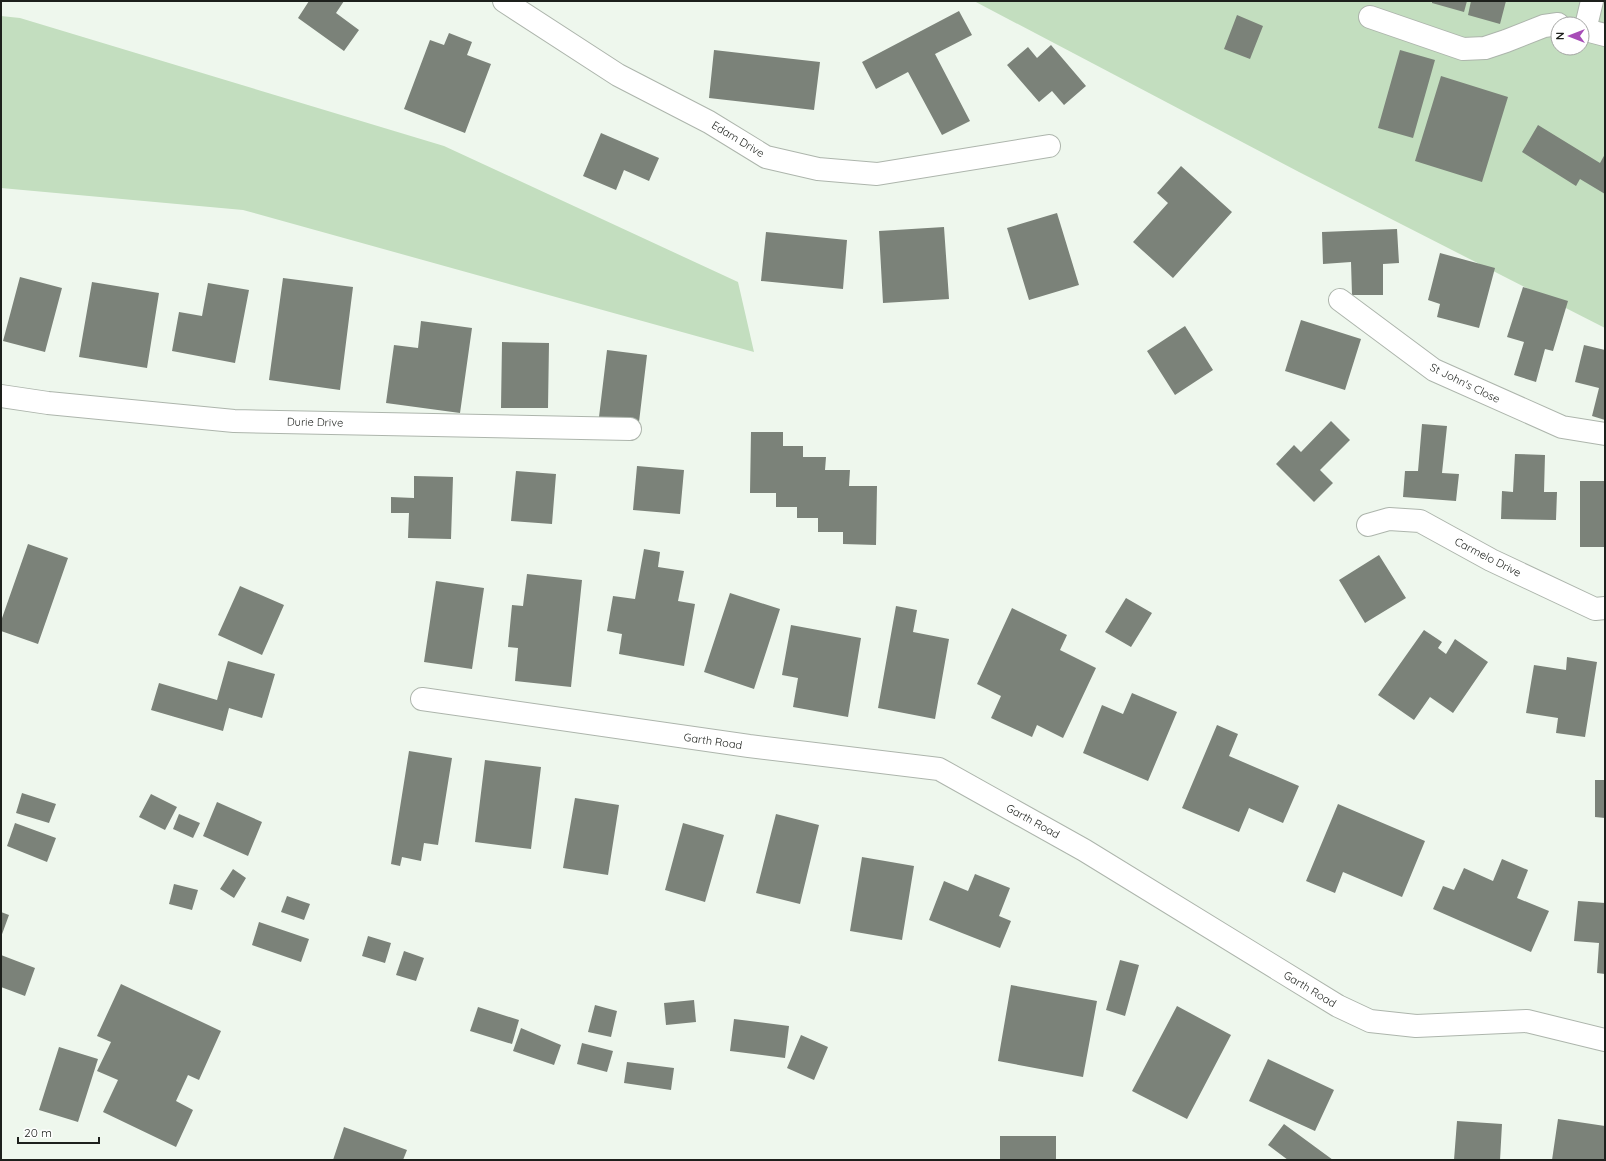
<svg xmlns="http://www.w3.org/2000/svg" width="1606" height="1161" font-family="Quicksand,sans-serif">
<rect width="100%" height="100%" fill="#eef7ed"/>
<!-- green -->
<path fill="#c3debf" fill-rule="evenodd" d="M974 1H1605V328L1299 172ZM1558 24H1582V48H1558Z
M1 16 20 18 444 146 738 282 754 352 243 210 1 188Z"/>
<!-- building -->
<path fill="#7b8279" d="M309 1H344L336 13 359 30 344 51 298 18Z
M1432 1H1467L1464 12 1432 3Z
M1471 1H1506L1500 24 1468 15Z
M959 11 972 35 935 54 970 121 942 135 908 72 876 89 862 62Z
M1237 15 1263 26 1250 59 1224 49Z
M449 33 472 42 467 55 491 64 465 133 404 109 430 40 444 45Z
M1051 45 1086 86 1064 105 1052 91 1039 102 1007 65 1028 47 1037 58Z
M714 50 820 62 814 110 709 98Z
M1400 50 1435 60 1413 138 1378 128Z
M1441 76 1508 97 1482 182 1415 161Z
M1538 125 1600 163 1605 154V194L1580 179 1576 186 1522 152Z
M601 133 659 158 649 181 624 170 616 190 583 176Z
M1181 166 1232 212 1173 278 1133 242 1168 203 1157 193Z
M1057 213 1079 285 1029 300 1007 228Z
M944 227 949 299 883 303 879 231Z
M1397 229 1399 263 1383 264V295H1352L1351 262 1323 264 1322 232Z
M766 232 847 240 843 289 761 281Z
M1440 253 1495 268 1479 328 1437 317 1440 304 1428 300Z
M20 277 62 288 45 352 3 341Z
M283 278 353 287 340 390 269 380Z
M92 282 159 293 147 368 79 357Z
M208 283 249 290 235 363 172 351 179 312 202 316Z
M1523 287 1568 301 1553 351 1545 349 1536 382 1514 375 1524 342 1507 337Z
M1301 320 1361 339 1345 390 1285 371Z
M421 321 472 328 460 413 386 403 394 345 418 348Z
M1185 326 1213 370 1175 395 1147 351Z
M502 342 549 343 548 408H501Z
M1584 345 1605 350V420L1592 416 1599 388 1575 382Z
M607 350 647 355 639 422 599 417Z
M1331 421 1350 440 1320 470 1333 483 1314 502 1276 464 1294 445 1301 452Z
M1422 424 1447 426 1442 473 1459 474 1456 501 1403 497 1405 471H1418Z
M751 432H783V446H803V457H826L825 470H850L849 486H877L876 545 843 544V532H818V518H797V507H776V493H750Z
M1515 454 1545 455 1544 492H1557L1556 520 1501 519 1502 491 1513 492Z
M637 466 684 470 680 514 633 510Z
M516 471 556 474 552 524 511 521Z
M414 476 453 477 451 539 408 538 409 513H391V497L414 498Z
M1580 481H1605V547H1580Z
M28 544 68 558 38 644 1 631V621Z
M644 549 660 552 658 567 684 571 678 601 695 604 684 666 619 654 622 634 607 631 613 596 635 599Z
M1379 555 1406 598 1365 623 1339 580Z
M527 574 582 580 571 687 515 681 518 648 508 647 512 605 523 606Z
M436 581 484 588 472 669 424 662Z
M240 586 284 605 262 655 218 635Z
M730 593 780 609 754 689 704 672Z
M1126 598 1152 613 1131 647 1105 632Z
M896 606 917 610 913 632 949 639 935 719 878 708Z
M1012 608 1067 635 1060 650 1096 668 1063 738 1037 725 1032 737 991 718 1001 696 977 684Z
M791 625 861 638 848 717 793 707 798 678 782 675Z
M1424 630 1442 642 1438 648 1446 654 1455 639 1488 662 1453 713 1430 697 1414 720 1378 695Z
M1567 657 1597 662 1585 737 1556 733 1558 718 1526 713 1534 665 1566 670Z
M228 661 275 674 262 718 229 708 223 731 151 710 159 683 217 700Z
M1132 693 1177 712 1148 781 1083 753 1102 705 1123 714Z
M1217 725 1238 734 1229 756 1299 786 1283 823 1249 808 1239 832 1182 808Z
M409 751 452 758 438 845 424 843 421 861 402 857 400 866 391 864Z
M485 760 541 767 531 849 475 842Z
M1595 780H1605V818L1595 817Z
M22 793 56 804 49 823 16 813Z
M151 794 177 807 165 830 139 817Z
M575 798 619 805 608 875 563 868Z
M217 802 262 822 248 856 203 836Z
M1338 804 1425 841 1402 897 1343 872 1335 893 1306 881Z
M179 814 200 823 193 838 173 829Z
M776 814 819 825 800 904 756 893Z
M15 823 56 838 47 862 7 846Z
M683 823 724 835 705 902 665 890Z
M862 857 914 866 902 940 850 931Z
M1502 859 1528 870 1517 898 1549 911 1531 952 1433 909 1443 886 1454 890 1464 868 1493 881Z
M233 869 246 878 234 898 220 889Z
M975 874 1010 888 999 916 1011 921 1000 948 929 920 944 881 968 891Z
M174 884 198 890 192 910 169 904Z
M287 896 310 904 304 920 281 912Z
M1578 901 1605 903V974L1597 973 1599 943 1574 941Z
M1 912 9 915 1 937Z
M259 922 309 939 301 962 252 945Z
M368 936 391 943 385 963 362 956Z
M404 951 424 958 416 981 396 975Z
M1 955 35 968 25 996 1 987Z
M1120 960 1139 965 1125 1016 1106 1010Z
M121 984 221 1031 199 1080 188 1075 176 1101 193 1110 176 1147 103 1112 118 1080 97 1071 111 1042 97 1036Z
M1011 985 1097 1001 1083 1077 998 1061Z
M694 1000 696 1022 666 1025 664 1003Z
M595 1005 617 1011 611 1037 588 1032Z
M1177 1006 1231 1035 1187 1119 1132 1091Z
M478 1007 519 1020 512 1044 470 1031Z
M734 1019 789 1026 785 1058 730 1051Z
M521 1028 561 1045 554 1065 513 1051Z
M801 1035 828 1047 814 1080 787 1068Z
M582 1043 613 1051 607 1072 577 1064Z
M59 1047 98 1059 78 1122 39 1110Z
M1268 1059 1334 1090 1315 1131 1249 1101Z
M627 1062 674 1068 671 1090 624 1083Z
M1558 1119 1605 1126V1160H1552Z
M1457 1121 1502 1124 1500 1160H1454Z
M1284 1124 1333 1160H1288L1268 1145Z
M344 1127 407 1150 403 1160H333Z
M1000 1136H1056V1160H1000Z"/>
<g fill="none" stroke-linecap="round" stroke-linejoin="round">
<defs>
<path id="minor" d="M504 1 618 75 709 122 766 157 818 169 877 174 1049 146
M1370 17 1463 49 1485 48 1506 41 1544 26 1558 24
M1582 29 1605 35
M1585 30 1592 1
M1340 300 1434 370 1562 427 1605 434
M1 396 48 403 234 421 630 429
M1368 525 1389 519 1420 521 1491 560 1595 609 1605 608
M422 699 749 746 939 769 1084 850 1338 1006 1370 1021 1416 1026 1527 1021 1605 1040"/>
</defs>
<!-- minor casing -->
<use href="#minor" stroke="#adb5ac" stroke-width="24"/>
<!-- minor -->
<use href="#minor" stroke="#fff" stroke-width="22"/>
</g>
<g text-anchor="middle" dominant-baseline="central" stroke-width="3" stroke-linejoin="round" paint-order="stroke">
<!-- street labels -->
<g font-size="11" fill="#1d201c" stroke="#fff">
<text transform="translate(738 139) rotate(31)">Edam Drive</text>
<text transform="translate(1465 383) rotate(26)">St John's Close</text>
<text transform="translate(315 422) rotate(1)">Durie Drive</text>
<text transform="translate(1488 557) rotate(27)">Carmelo Drive</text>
<text transform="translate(713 741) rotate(8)">Garth Road</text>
<text transform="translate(1033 821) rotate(29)">Garth Road</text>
<text transform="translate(1310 989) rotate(31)">Garth Road</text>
</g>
</g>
<!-- border -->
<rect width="1606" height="1161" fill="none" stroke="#1d201c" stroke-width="4"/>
<!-- north arrow -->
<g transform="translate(1570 36) rotate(270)"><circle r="19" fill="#ffffff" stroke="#a5a6a4"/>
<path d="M0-3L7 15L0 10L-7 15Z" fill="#a74cb7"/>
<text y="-6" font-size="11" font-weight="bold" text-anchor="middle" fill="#1d201c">N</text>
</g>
<!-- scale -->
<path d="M18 1137v6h81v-6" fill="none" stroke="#1d201c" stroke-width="2"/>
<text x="24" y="1137" font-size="12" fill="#1d201c" stroke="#ffffff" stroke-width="3" paint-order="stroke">20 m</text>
</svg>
